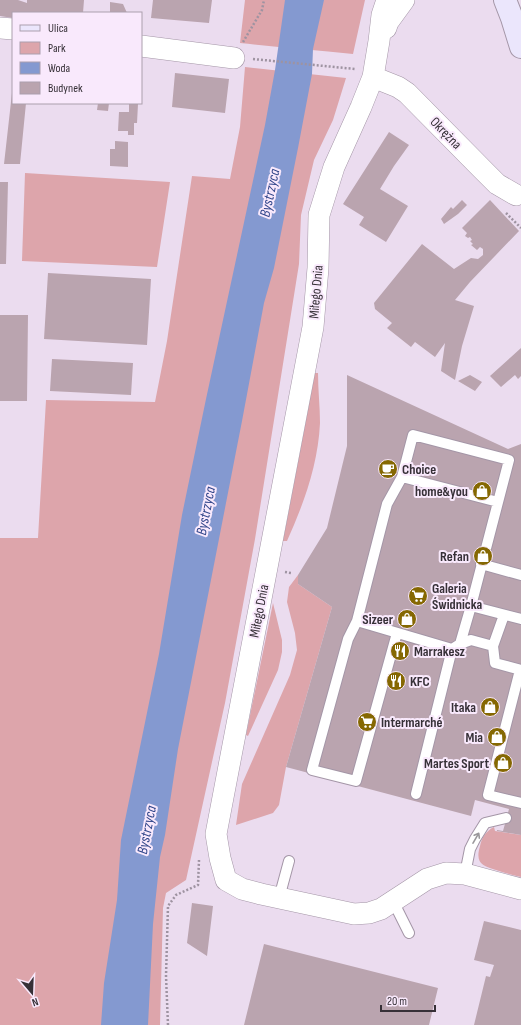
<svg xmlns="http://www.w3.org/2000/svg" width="521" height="1025" font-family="'Sofia Sans Condensed',sans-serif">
<rect width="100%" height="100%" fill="#ebdcef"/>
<!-- green -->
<path fill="#dda5ab" d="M245 0H365L353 54C315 50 278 47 240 43Z
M245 67 346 78 333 120 314 160 301 215 299 264 255 539 225 703 186 880 166 893 163 908 160 1025H0V538H38L46 400 155 402 167 341 192 176 230 179 240 127Z
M25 173 170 182 157 267 22 261Z
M315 373H318C318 390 320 407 320 423 318 465 304 503 287 541H283Z
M298 575V584L332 607 286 767 279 805 273 813 236 825 242 784 290 675 297 650 295 633 287 602 289 587Z
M273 603 282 640V652L278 670 248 736 246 735Z
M494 827 495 831 521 835V877C513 875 504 873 496 870 482 866 475 863 480 846 482 837 486 831 494 827Z"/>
<!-- water -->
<path fill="#8499d0" d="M285 0H324L313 49 312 74 298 148 274 268 264 303 242 421 178 749 165 835 160 857 153 924 148 1025H101L104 983 117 900 121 840 159 654 182 515 206 399 265 125 275 70Z"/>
<!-- building -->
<path fill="#baa4af" d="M0 0H18L27 3V0H84L83 13H13V18L0 16Z
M153 0H212L209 23 151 18Z
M110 2 123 4 127 13H110Z
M175 73 229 79 225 113 172 107Z
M12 93H13V103H26L20 164H4Z
M98 103H109L108 111 97 110Z
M129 103 138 104 137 123H134V135H128V131H118L119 112H129Z
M389 132 409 145 394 166 380 189 408 206 386 242 359 225 364 217 343 204Z
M115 141 128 142V167L110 166V149H115Z
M0 182H8L6 264H0Z
M462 200 467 205 458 214 444 224 441 219 451 207 453 209Z
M490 200 519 231 470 282 455 300 474 306 462 346 455 380 441 371 445 343 435 357 415 342 411 347 387 328 392 323 375 309 374 303 422 244 454 269 471 258 478 259 483 255V249L480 247 477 250 471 245 473 244 470 241 472 240 470 237 468 238 465 236 467 233 462 228Z
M48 273 151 279 147 345 44 339Z
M0 315H28L27 401H0Z
M521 348V376L518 379 515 375 501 387 490 376Z
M52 359 133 363 131 395 50 391Z
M347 375 508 449 521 444V835L497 831V830L503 831 509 809 475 800 471 816 286 767 332 607 298 584V575L327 528 347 446Z
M470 375 482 382 475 391 458 381Z
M192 903 213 906 207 956 187 943Z
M484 921 521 930V1025H474L486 976 490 977 494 965 474 960Z
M264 944 438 988 429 1025H244Z"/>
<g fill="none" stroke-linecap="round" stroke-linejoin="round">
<defs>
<path id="lane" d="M402 477 498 502
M481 564 521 575
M471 606 521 619
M504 615 493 646 495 663 521 670
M357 621 452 649
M397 633 356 781 312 770 348 639 357 621 387 504 402 477 413 435 509 460 471 606 460 644
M520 670 488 795 521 803
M416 794 452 649 460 644 471 640 493 646
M465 874 470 849 475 839 485 823 506 818
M279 898 289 861
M393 901 409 933"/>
<path id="street" d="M387 0 382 15 379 41 373 77 361 107 334 167 319 215 318 268 313 327 216 834 220 858 226 880 242 889 261 894 354 914 369 913 381 909 427 879 446 873 465 874 521 889
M0 28 13 29
M386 28 388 22 404 0
M141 46 234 58
M373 77 398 87 407 93 482 169 497 184 516 195"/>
<path id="secondary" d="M505 0 512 18 521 47"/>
</defs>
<!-- lane casing -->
<use href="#lane" stroke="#a496a7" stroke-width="12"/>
<!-- street casing -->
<use href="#street" stroke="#a496a7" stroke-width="22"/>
<!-- secondary casing -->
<use href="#secondary" stroke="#a496a7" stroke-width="24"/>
<!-- path -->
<path stroke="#9e93a1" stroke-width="2.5" stroke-dasharray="2 2" stroke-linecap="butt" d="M243 42 262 10 264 0
M253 59 355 69
M506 213 521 228
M285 572 291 573
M168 1025 166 976 168 906 176 895 198 885 199 860"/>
<!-- lane -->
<use href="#lane" stroke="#fff" stroke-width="10"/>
<!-- street -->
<use href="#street" stroke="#fff" stroke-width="21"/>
<!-- secondary -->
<use href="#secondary" stroke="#ebe6fc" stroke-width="22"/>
</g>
<!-- one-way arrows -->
<defs><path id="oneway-shaft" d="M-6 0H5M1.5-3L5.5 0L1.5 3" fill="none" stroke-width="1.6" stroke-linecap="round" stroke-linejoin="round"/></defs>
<use stroke="#9a989b" href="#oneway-shaft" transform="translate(476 838) rotate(-60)"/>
<!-- icons -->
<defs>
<symbol id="cafe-disc" viewBox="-11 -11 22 22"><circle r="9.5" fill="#856802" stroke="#f9e9fc"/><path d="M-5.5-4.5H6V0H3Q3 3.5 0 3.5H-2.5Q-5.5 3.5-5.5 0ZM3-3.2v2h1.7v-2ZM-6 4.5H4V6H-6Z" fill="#fff"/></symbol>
<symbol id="shop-disc" viewBox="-11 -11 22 22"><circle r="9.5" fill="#856802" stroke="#f9e9fc"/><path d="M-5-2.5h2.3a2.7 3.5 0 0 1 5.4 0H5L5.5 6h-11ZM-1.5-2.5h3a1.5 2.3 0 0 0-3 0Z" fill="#fff"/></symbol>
<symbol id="supermarket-disc" viewBox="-11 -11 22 22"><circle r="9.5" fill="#856802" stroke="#f9e9fc"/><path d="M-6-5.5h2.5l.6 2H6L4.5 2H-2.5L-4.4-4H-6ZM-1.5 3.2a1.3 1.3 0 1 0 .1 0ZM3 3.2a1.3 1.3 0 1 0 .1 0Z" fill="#fff"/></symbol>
<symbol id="restaurant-disc" viewBox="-11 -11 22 22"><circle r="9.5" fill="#856802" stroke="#f9e9fc"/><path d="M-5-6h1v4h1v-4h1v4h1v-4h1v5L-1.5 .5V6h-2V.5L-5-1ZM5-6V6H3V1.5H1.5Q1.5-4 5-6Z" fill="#fff"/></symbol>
</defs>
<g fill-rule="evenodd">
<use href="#cafe-disc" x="377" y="458" width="22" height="22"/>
<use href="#shop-disc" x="471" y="480" width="22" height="22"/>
<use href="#shop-disc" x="472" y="545" width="22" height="22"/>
<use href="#supermarket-disc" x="407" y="585" width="22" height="22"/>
<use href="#shop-disc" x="396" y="608" width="22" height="22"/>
<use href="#restaurant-disc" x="389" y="640" width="22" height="22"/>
<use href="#restaurant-disc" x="385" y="670" width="22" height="22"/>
<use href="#shop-disc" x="479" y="696" width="22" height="22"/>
<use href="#supermarket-disc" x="356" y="711" width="22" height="22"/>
<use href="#shop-disc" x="486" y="726" width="22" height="22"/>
<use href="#shop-disc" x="492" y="752" width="22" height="22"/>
</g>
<g text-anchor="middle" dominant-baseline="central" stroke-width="4" stroke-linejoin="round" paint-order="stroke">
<!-- street labels -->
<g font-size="14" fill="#363037" stroke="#f9e9fc">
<text transform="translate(446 133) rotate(46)">Okrężna</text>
<text transform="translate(316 292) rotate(-85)">Miłego Dnia</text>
<text transform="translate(259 611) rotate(-79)">Miłego Dnia</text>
</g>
<!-- poi labels -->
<g font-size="14" font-weight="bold" fill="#363037" stroke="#f9e9fc" text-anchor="end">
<text x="402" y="469" text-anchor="start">Choice</text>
<text x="468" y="491">home&amp;you</text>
<text x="469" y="556">Refan</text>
<text x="432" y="588" text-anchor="start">Galeria<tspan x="432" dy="16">Świdnicka</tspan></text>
<text x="393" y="619">Sizeer</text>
<text x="414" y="651" text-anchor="start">Marrakesz</text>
<text x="410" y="681" text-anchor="start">KFC</text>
<text x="476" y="707">Itaka</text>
<text x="381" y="722" text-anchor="start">Intermarché</text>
<text x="483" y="737">Mia</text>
<text x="489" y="763">Martes Sport</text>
</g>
<!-- water labels -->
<g font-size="15" font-style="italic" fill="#31468a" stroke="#f9e9fc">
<text transform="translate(270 193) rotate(-78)">Bystrzyca</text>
<text transform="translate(206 511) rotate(-79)">Bystrzyca</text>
<text transform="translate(147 830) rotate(-79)">Bystrzyca</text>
</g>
</g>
<!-- legend -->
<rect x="12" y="12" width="130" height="92" fill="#f9e9fc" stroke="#ab9fad"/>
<rect x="20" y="25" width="20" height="6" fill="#ebe6fc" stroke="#ab9fad"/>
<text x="48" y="32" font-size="12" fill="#363037">Ulica</text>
<rect x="20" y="42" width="20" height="12" fill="#dda5ab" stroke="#ab9fad"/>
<text x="48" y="52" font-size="12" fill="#363037">Park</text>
<rect x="20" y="62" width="20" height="12" fill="#8499d0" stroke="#ab9fad"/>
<text x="48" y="72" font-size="12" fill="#363037">Woda</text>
<rect x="20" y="82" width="20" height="12" fill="#baa4af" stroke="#ab9fad"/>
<text x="48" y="92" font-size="12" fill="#363037">Budynek</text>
<!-- north arrow -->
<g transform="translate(32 993) rotate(161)" stroke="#f9e9fc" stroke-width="3" paint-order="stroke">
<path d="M0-3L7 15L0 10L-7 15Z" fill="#363037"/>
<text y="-6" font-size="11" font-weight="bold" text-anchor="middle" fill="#363037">N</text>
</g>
<!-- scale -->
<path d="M381 1005v6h54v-6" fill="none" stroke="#363037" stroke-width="2"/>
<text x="387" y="1005" font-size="12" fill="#363037" stroke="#f9e9fc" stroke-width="3" paint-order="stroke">20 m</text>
</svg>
